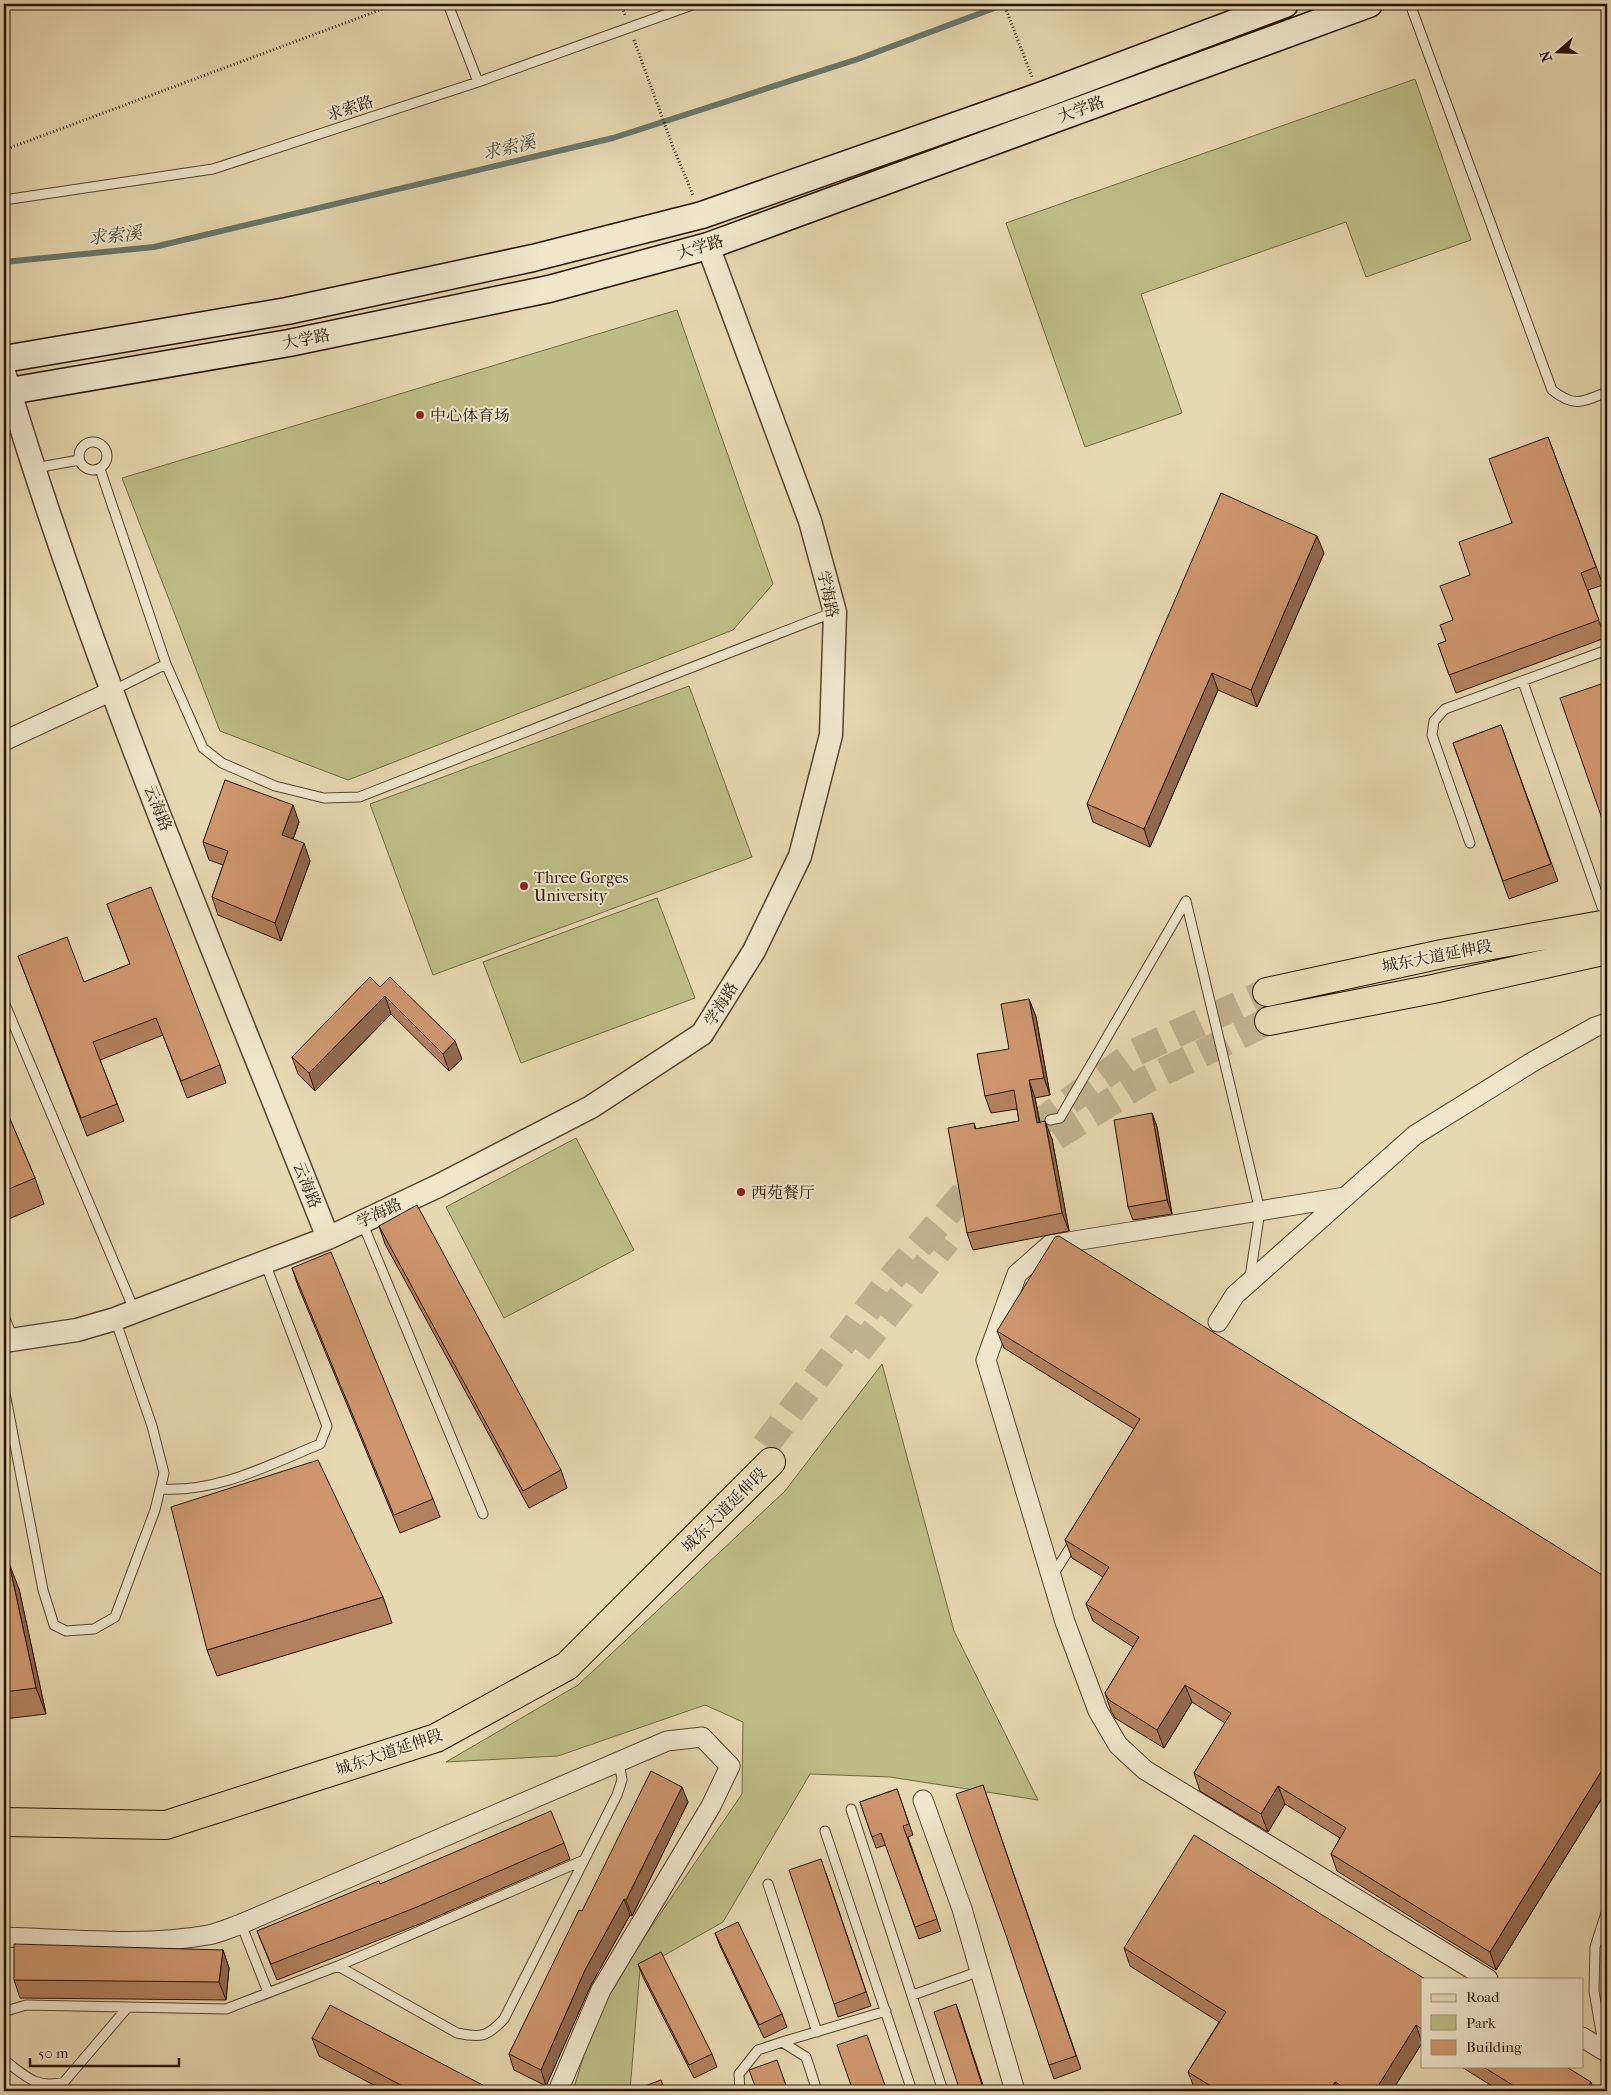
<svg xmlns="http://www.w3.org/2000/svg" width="1611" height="2095" font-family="'IM FELL French Canon','Noto Serif SC',serif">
<rect width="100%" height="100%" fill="#e6d8b1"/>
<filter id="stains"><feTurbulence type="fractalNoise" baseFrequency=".004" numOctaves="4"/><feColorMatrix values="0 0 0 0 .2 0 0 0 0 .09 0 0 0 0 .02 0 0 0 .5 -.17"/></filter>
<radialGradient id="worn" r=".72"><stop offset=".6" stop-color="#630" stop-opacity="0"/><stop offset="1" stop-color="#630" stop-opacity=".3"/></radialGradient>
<!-- green -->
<path fill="#bdbc86" stroke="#726843" d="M1415 79 1471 240 1366 277 1346 222 1141 294 1182 413 1085 447 1006 223Z
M677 310 773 584 733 630 348 780 220 731 122 478Z
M689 686 752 857 433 975 370 804Z
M657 898 695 998 521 1063 483 962Z
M576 1138 634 1250 504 1318 446 1207Z
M882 1364 954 1631 1038 1800 890 1777 810 1774 723 1922 640 1969 630 2091H573L600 2002 742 1794 743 1722 705 1705 558 1756 446 1762 578 1685 785 1491Z"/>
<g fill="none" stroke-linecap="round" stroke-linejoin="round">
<!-- stream -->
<path stroke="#6a776b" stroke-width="6" d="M4 262 154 247 613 138 858 59 1005 4"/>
<!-- primary-tunnel -->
<path stroke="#c0b18e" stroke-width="28" stroke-dasharray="28 14" stroke-linecap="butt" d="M1020 1159 1144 1081 1269 1021
M858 1351 947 1240
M765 1446 889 1281 1001 1151 1136 1052 1267 992"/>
<defs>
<path id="service" d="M448 4 478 82
M1410 4 1552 390C1575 408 1582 402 1607 392
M4 200 213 169 478 82 695 4
M79 456a14 14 0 1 1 28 0a14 14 0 1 1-28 0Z
M35 468 79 460
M100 469 166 664
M1523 682 1602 907
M112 691 166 664 203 748 222 763 275 786 324 798 359 797 834 612
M1470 843 1432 735 1434 721 1445 709 1607 650
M1186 901 1260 1211 1250 1277
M4 1002 135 1312
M1050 1120 1060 1118 1186 901
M362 1222 483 1514
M4 1316 13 1338
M4 1388 43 1590 54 1625 66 1631 94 1629 115 1617 155 1510 164 1473 152 1426 115 1319
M160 1489C217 1493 269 1465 320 1444L327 1426 265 1263
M1053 1575 1075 1540
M851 1809 943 2091
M825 1831 912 2091
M768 1884 817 2032
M1607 1910 1595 1947 1594 1991 1607 2067
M241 1924 268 1992
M338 1966 457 2033C481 2038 487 2037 504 2019L617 1795 622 1780 619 1762
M913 1995 980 1971
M4 2014 6 2011 26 2005 226 2009 338 1966 584 1860
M782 2042 886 2011
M4 2060C26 2076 35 2089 64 2082L127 2008
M740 2091 739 2074 758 2050 782 2042 806 2057 817 2091"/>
<path id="minor" d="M4 741 112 691
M1345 1197 1050 1245 1017 1274 986 1360 1065 1622 1098 1711 1118 1745 1145 1770 1488 1979
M1218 1322 1235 1295 1415 1135 1534 1061 1595 1027 1607 1023
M923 1800 962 1909 1015 2091
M4 1937C71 1939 142 1947 208 1935 219 1933 230 1928 241 1924L667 1741 702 1737 730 1766 711 1806 601 1990 558 2091
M1582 2037 1603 2050"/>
<path id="tertiary" d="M4 372C92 667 215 952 328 1238
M4 1341 77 1330 115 1319 328 1238 438 1186 591 1107 702 1034 754 951 800 856 831 735 835 612 810 521 708 246"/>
<path id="secondary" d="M4 359 287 311 533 258 702 215 1040 96 1285 4
M4 392 289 343 549 289 708 246 1369 4"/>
<path id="primary" d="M1267 992 1442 954 1607 924
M1269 1021 1433 989 1607 950
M4 1822 166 1825 436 1738 567 1666 771 1462"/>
</defs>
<!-- service casing -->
<use href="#service" stroke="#57452c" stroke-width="11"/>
<!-- minor casing -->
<use href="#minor" stroke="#57452c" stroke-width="21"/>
<!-- tertiary casing -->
<use href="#tertiary" stroke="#57452c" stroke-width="25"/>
<!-- secondary casing -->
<use href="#secondary" stroke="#271400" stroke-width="29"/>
<!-- primary casing -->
<use href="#primary" stroke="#271400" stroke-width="30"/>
<!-- path -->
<path stroke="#271400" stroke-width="3" stroke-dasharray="1 2.5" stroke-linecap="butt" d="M621 4 625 15
M1004 4 1032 77
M634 40 673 147 693 195
M4 150 396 4"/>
<!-- service -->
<use href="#service" stroke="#efe6cc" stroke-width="9"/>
<!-- minor -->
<use href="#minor" stroke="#efe6cc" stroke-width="19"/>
<!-- tertiary -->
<use href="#tertiary" stroke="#efe6cc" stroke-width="22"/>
<!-- secondary -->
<use href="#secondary" stroke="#efe6cc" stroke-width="26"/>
<!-- primary -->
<use href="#primary" stroke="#e6d8b1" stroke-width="28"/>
</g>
<!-- wall -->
<path fill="#b2815f" stroke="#271400" d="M1548 437 1603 585 1588 590 1605 638 1456 693 1438 644 1446 641 1453 620 1512 523Z
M1324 553 1257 707 1218 690 1150 847 1093 822 1087 804Z
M1501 725 1558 881 1509 899 1453 743Z
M299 822 293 840 310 861 281 941 218 915 212 897 223 865 209 860 203 842Z
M107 904 220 1065 226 1083 187 1098 163 1035 100 1060 124 1121 87 1136 18 956 84 982 130 964Z
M380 987 462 1059 449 1071 391 1014 315 1091 298 1074 292 1057Z
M1029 999 1036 1017 1050 1095 1035 1098 1040 1122 1052 1139 1069 1231 973 1250 967 1233 974 1123 976 1129 1019 1121 1017 1109 991 1113 985 1096 1009 1049Z
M4 1105 35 1178 44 1204 4 1221Z
M1152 1113 1157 1127 1172 1214 1133 1220 1128 1207Z
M379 1226 561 1470 567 1488 529 1508 385 1244Z
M292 1268 433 1499 440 1517 400 1533 298 1286Z
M997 1331 1607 1578V1790L1496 1970 1337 1871 1331 1854 1340 1838 1285 1804 1268 1832 1200 1791 1194 1773 1225 1723 1192 1702 1164 1748 1115 1718 1111 1711 1105 1693 1133 1647 1093 1621 1086 1604 1103 1577 1072 1558 1065 1540 1134 1429 1004 1348Z
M4 1564 19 1589 46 1714 4 1719Z
M383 1597 392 1623 217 1676 207 1650Z
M983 1785 1081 2069 1054 2079 1049 2065Z
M897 1789 913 1835 908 1837 941 1931 919 1939 886 1845 876 1848 860 1802Z
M688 1802 632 1916 630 1915 591 1985 546 2086 514 2070 509 2054 582 1911Z
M564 1843 570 1859 422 1923 277 1980 257 1931 380 1884Z
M826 1873 871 2006 838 2017 834 2004Z
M715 1933 782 2014 787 2027 764 2038 720 1946Z
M1124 1948 1422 1979V2043L1392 2091H1197L1195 2090 1188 2072 1219 2022 1130 1966Z
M223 1950 229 1968 226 2000 20 1998 14 1980Z
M638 1964 712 2054 717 2067 694 2078 643 1977Z
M956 2004 961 2018 985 2091H960Z
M312 2038 494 2091H385L319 2056Z
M1460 2066H1565L1594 2091H1500Z"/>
<!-- shaded-wall -->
<path fill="#91694d" stroke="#271400" d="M1317 536 1324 553 1257 707 1251 690Z
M1212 673 1218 690 1150 847 1144 829Z
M293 805 299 822 288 853 282 835Z
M304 843 310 861 281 941 275 923Z
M385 996 391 1014 315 1091 309 1073Z
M1029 999 1036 1017 1050 1095 1044 1078Z
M455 1041 462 1059 449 1071 443 1054Z
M1029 1080 1035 1098 1043 1141 1037 1123Z
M1152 1113 1157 1127 1172 1214 1167 1200Z
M1045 1121 1052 1139 1069 1231 1062 1213Z
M9 1563 19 1589 46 1714 36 1688Z
M1185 1685 1192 1702 1164 1748 1157 1730Z
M1607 1762V1790L1496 1970 1490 1952Z
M1278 1786 1285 1804 1268 1832 1261 1814Z
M682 1787 688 1802 632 1916 626 1900Z
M624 1899 630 1915 591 1985 546 2086 541 2070 585 1970Z
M223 1950 229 1968 226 2000 219 1982Z
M1416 2025 1422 2043 1392 2091H1375Z
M1335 2082 1339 2091H1329Z
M1591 2082 1594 2091H1585Z"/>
<!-- building -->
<path fill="#cf966e" stroke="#271400" d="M1548 437 1596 567 1581 573 1599 620 1449 675 1438 644 1446 641 1440 625 1453 620 1440 586 1470 575 1459 542 1512 523 1489 459Z
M1221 493 1317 536 1251 690 1212 673 1144 829 1087 804Z
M1607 682V833L1560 698Z
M1501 725 1551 864 1503 881 1453 743Z
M225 780 293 805 282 835 304 843 275 923 212 897 228 851 203 842Z
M151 887 220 1065 181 1081 156 1018 93 1042 117 1104 81 1118 18 956 67 937 84 982 130 964 107 904Z
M370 977 380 987 390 977 455 1041 443 1054 385 996 309 1073 292 1057Z
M1029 999 1044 1078 1029 1080 1037 1123 1045 1121 1062 1213 967 1233 948 1128 974 1123 975 1129 1019 1121 1014 1090 985 1096 977 1054 1009 1049 1001 1004Z
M4 1105 35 1178 4 1191Z
M1152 1113 1167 1200 1128 1207 1114 1120Z
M417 1205 561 1470 523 1491 379 1226Z
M1059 1236 1607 1578V1762L1490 1952 1331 1854 1346 1828 1278 1786 1261 1814 1194 1773 1231 1713 1185 1685 1157 1730 1109 1700 1105 1693 1139 1637 1086 1604 1109 1567 1065 1540 1140 1419 997 1331 1055 1237Z
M331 1252 433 1499 394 1515 292 1268Z
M318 1460 383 1597 207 1650 171 1507Z
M9 1563 36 1688 4 1692V1564Z
M651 1771 682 1787 626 1900 624 1899 585 1970 541 2070 509 2054 579 1910 582 1911Z
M983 1785 1076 2056 1049 2065 1008 1941 956 1794Z
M897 1789 909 1824 903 1826 937 1919 915 1927 881 1833 872 1837 860 1802Z
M551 1811 564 1843 417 1907 271 1964 257 1931 379 1881 380 1884Z
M1194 1835 1425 1979H1422V2029L1416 2025 1375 2091H1350L1335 2082 1329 2091H1219L1188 2072 1226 2012 1124 1948Z
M821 1859 866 1992 834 2004 789 1870Z
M738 1922 782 2014 759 2025 715 1933Z
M14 1944 223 1950 219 1982 14 1980Z
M661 1952 712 2054 689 2065 638 1964Z
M956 2004 983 2088 973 2091H960L934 2012Z
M330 2005 494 2091H412L312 2038Z
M867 2035 887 2091H853L837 2045Z
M777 2060 788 2091H757L749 2070Z
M1482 2066H1565L1591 2082 1585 2091H1522Z
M661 2080 665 2091H635L634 2090Z"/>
<!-- markers -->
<g fill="#8f2418" stroke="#efe6cc" stroke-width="2">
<circle cx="420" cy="415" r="5"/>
<circle cx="524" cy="886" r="5"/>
<circle cx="741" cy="1192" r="5"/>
</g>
<g text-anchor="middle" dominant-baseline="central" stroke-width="4" stroke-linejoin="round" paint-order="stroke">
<!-- street labels -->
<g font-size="16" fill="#271400" stroke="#efe6cc">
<text transform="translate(350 108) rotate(-18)">求索路</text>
<text transform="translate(1081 109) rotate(-20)">大学路</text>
<text transform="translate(700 247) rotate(-17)">大学路</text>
<text transform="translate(306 339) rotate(-11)">大学路</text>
<text transform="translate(828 594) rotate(78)">学海路</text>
<text transform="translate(158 808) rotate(68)">云海路</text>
<text transform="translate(1437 956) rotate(-11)">城东大道延伸段</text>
<text transform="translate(721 1004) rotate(-58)">学海路</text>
<text transform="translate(307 1185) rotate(68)">云海路</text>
<text transform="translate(379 1213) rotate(-25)">学海路</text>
<text transform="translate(724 1510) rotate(-45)">城东大道延伸段</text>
<text transform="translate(389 1752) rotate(-19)">城东大道延伸段</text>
</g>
<!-- poi labels -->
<g font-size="16" fill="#271400" stroke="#efe6cc" text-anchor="start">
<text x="430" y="415">中心体育场</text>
<text x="534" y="877">Three Gorges<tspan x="534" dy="18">University</tspan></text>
<text x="751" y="1192">西苑餐厅</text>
</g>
<!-- water labels -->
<g font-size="18" font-style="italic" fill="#4e4e3e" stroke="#efe6cc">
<text transform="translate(509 148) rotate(-13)">求索溪</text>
<text transform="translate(115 236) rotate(-6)">求索溪</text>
</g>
</g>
<!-- margin -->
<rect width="1611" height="2095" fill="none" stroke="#e6d8b1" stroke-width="20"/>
<rect x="5" y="5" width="1601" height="2085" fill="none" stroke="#271400" stroke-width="2.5"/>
<rect x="10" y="10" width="1591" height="2075" fill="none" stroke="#271400"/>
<!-- legend -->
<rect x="1421" y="1978" width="162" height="90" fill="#efe6cc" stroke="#9f927a"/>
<rect x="1431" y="1994" width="25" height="8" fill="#e6d8b1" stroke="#9f927a"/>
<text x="1466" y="2002" font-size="15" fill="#271400">Road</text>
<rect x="1431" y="2015" width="25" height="15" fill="#bdbc86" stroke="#9f927a"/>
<text x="1466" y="2028" font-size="15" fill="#271400">Park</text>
<rect x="1431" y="2040" width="25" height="15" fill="#cf966e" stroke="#9f927a"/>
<text x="1466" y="2052" font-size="15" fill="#271400">Building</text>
<!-- north arrow -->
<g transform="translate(1558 52) rotate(250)" stroke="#efe6cc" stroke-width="4" paint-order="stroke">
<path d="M0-4L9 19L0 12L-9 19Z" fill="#271400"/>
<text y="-8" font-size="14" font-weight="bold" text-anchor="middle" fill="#271400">N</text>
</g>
<!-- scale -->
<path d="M30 2058v8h149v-8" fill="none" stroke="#271400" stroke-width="2.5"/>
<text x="38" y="2058" font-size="15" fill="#271400" stroke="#efe6cc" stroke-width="4" paint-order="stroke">50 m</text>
<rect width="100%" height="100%" filter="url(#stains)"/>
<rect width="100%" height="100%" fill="url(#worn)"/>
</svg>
